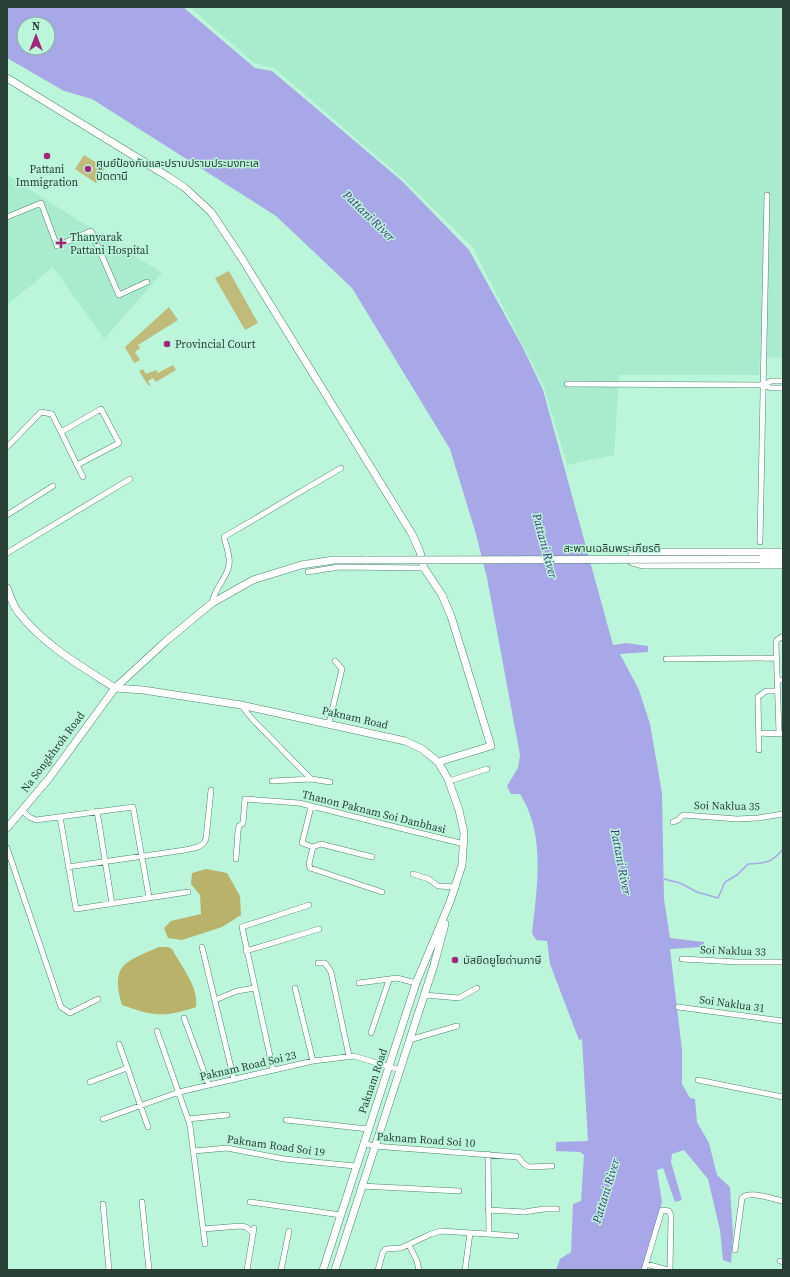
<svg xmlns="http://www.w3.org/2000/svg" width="790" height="1277" font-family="'Source Serif 4','Noto Sans Thai',serif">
<rect width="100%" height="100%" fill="#bbf6da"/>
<!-- built -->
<path fill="#a9eccd" d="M190 7H783V358L760 357 759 375H619L614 455 567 465 544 387 472 246 402 178 274 68 254 63Z
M7 175 162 273 104 339 53 267 7 305Z"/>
<!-- green -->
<path fill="#c0bb7b" d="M84 155 105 168 96 183 75 169Z
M229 271 258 323 245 330 215 278Z
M169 307 178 320 138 345 140 348 135 352 140 360 134 363 125 347Z
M173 365 176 370 156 382 153 378 148 381 151 386 148 385 139 371 143 369 146 374 156 370 158 373Z"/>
<!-- forest -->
<path fill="#b8b26a" d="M206 869 227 873 240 896 241 915 222 927 182 940 168 938 164 928 171 921 201 914 200 895 191 884 192 873Z
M159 947H168L172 949C181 966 199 987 196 1007 164 1018 153 1016 122 1005 110 964 125 962 159 947Z"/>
<!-- water -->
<path fill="#a8a8e9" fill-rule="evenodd" d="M7 7H183L255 68 272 71 402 181 469 250 522 346 543 390 613 645 626 643 648 646V652L620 654 639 690 650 724 662 793 664 899 670 938 704 942 703 947 670 949 682 1050V1084L690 1098 695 1099 697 1122 709 1143 717 1175 730 1187 733 1236 731 1263 723 1260 720 1230 708 1179 684 1150 672 1154 671 1162 682 1200 675 1202 663 1168 657 1170 662 1202 642 1270H556L560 1259 571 1252 573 1204 581 1201 584 1155 580 1152 556 1151V1142L588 1141 582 1039 579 1040 550 964 547 941 536 940 532 933C537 887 546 835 520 794H511L507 786 518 768 520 755 487 578 476 534 450 449 352 288 276 216 92 99 64 91 7 58ZM24 24H48V48H24Z"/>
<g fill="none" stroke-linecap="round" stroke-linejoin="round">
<!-- stream -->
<path stroke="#a8a8e9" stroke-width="1.5" d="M664 879 680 883 697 892 718 898 725 882 737 875 748 864C766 863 772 863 783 849"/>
<defs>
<path id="street" d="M7 217 41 203 57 246 91 231 119 295 147 282
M567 384 763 385 771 388H783
M763 385 771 381H783
M61 432 101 409 119 443 77 465
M7 447 41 412 52 414 83 477
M7 515 53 486
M760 542 767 195
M7 553 130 479
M308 572 339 567 424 568
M212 603C214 590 224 581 228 569 232 560 226 546 224 537L341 468
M666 659 776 658
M777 680H783
M241 705 253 720 311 779 330 782
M329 723 342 669 335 661
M759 733 783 734
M779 733 776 643 777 640 783 636
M759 750 758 697 766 691H777
M272 781 311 779
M449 781 487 769
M311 807 302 843 313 847 309 864 310 868 382 892
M23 811 29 817 36 820 133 807 149 897
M97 811 112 904
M60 817 76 909 188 892
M673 822 678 820 683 815 737 819 758 818 783 814
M313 847 321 844 372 857
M7 848 61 1007 70 1013 98 999
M236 859 238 831 239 826 243 823 245 799 299 803 464 844
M68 867 185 850 198 847 203 844 206 839 211 790
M413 874 429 879 438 886 456 887
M202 947 234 1080
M246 951 319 929
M682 959 737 962H783
M318 963H325L331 972 349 1056
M359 983 397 978 416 983
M295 988 313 1061
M424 995 459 998 477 988
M215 1000 237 991 255 988
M678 1007 783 1021
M184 1018 209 1085
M157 1031 190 1125 205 1244
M371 1033 389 980
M409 1040 457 1026
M119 1044 148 1127
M273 1070 242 927 309 905
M698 1080 783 1097
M90 1082 127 1068
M103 1119 179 1092 313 1061 354 1056 400 1070
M188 1119 227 1115
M286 1120 368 1129
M363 1143 374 1146 518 1157 524 1164 529 1167 552 1166
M194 1151 227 1148 284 1159 355 1166
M488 1154 489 1234
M361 1186 459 1191
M142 1202 149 1270
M250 1202 341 1215
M103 1204 109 1270
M488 1210 524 1212 544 1209H557
M203 1229 240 1226 246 1227 253 1233
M409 1245 417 1261 419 1270
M735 1250 742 1198C750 1190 772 1199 783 1201
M780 1261 783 1262
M646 1264 668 1270
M247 1270 254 1228
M281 1270 289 1231
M378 1270 383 1252 386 1249 401 1248 431 1234 441 1231 516 1236
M465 1270 470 1233
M644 1270 662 1210 669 1211 671 1216 670 1270"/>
<path id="secondary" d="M7 78 167 176 184 187 211 212 241 257 412 534 420 552 424 568 442 595 451 616 491 746 438 762
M783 552H637L632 554V562L642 565H783
M760 559 783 558
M7 588C10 596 13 606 19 613 45 646 81 666 115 688
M115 688 143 690 241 705 405 741 422 749 438 762 448 779 459 810 464 833 462 865 450 902 416 983 323 1270
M7 828 50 777 115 688 165 642 212 603 253 580 301 565 334 560H368
M335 1270 434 965 445 924"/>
</defs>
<!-- street casing -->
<use href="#street" stroke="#4d846c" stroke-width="6"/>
<!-- secondary casing -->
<use href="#secondary" stroke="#4d846c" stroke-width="8"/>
<!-- street -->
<use href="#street" stroke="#fff" stroke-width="5"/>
<!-- secondary -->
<use href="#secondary" stroke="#fff" stroke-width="7"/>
<defs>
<path id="secondary-bridge" d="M368 560 760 559"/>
</defs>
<!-- secondary-bridge casing -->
<use href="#secondary-bridge" stroke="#4d846c" stroke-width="8" stroke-linecap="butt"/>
<!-- secondary-bridge -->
<use href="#secondary-bridge" stroke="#fff" stroke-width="7"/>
</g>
<!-- markers -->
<g fill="#a22579" stroke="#bbf6da" stroke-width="1.5">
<circle cx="47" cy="156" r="4"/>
<circle cx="88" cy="169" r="4"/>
<path d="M59 237h4v4h4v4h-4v4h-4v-4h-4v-4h4z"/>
<circle cx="167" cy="344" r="4"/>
<circle cx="455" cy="960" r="4"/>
</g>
<g text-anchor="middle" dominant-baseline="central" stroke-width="3" stroke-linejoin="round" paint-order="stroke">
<!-- poi labels -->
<g font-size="11" fill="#284035" stroke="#bbf6da" text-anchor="start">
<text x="96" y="163">ศูนย์ป้องกันและปราบปรามประมงทะเล<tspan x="96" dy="13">ปัตตานี</tspan></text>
<text x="47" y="169" text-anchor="middle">Pattani<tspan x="47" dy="13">Immigration</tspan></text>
<text x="70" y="237">Thanyarak<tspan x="70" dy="13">Pattani Hospital</tspan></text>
<text x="175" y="344">Provincial Court</text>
<text x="463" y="960">มัสยิดยูโยด่านภาษี</text>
</g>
<!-- street labels -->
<g font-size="11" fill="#284035" stroke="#bbf6da">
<text x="612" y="548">สะพานเฉลิมพระเกียรติ</text>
<text transform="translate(355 718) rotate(13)">Paknam Road</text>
<text transform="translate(53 752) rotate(-53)">Na Songkhroh Road</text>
<text transform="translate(727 806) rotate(1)">Soi Naklua 35</text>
<text transform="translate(374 812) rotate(14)">Thanon Paknam Soi Danbhasi</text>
<text transform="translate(733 951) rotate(2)">Soi Naklua 33</text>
<text transform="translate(732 1004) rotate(8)">Soi Naklua 31</text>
<text transform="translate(248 1066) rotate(-13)">Paknam Road Soi 23</text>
<text transform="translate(373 1081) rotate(-71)">Paknam Road</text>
<text transform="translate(426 1140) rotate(4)">Paknam Road Soi 10</text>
<text transform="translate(276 1146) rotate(8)">Paknam Road Soi 19</text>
</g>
<!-- water labels -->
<g font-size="12" font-style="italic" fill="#3e3581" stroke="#bbf6da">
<text transform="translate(369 216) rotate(44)">Pattani River</text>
<text transform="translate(545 546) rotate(75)">Pattani River</text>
<text transform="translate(621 862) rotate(79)">Pattani River</text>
<text transform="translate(606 1191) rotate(-73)">Pattani River</text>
</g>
</g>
<!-- border -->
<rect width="790" height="1277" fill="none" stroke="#284035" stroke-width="16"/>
<!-- north arrow -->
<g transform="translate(36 36)"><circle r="19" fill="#bbf6da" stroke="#80ad98"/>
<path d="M0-3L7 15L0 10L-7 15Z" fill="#a22579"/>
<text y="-6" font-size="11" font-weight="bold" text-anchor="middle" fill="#284035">N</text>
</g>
</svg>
